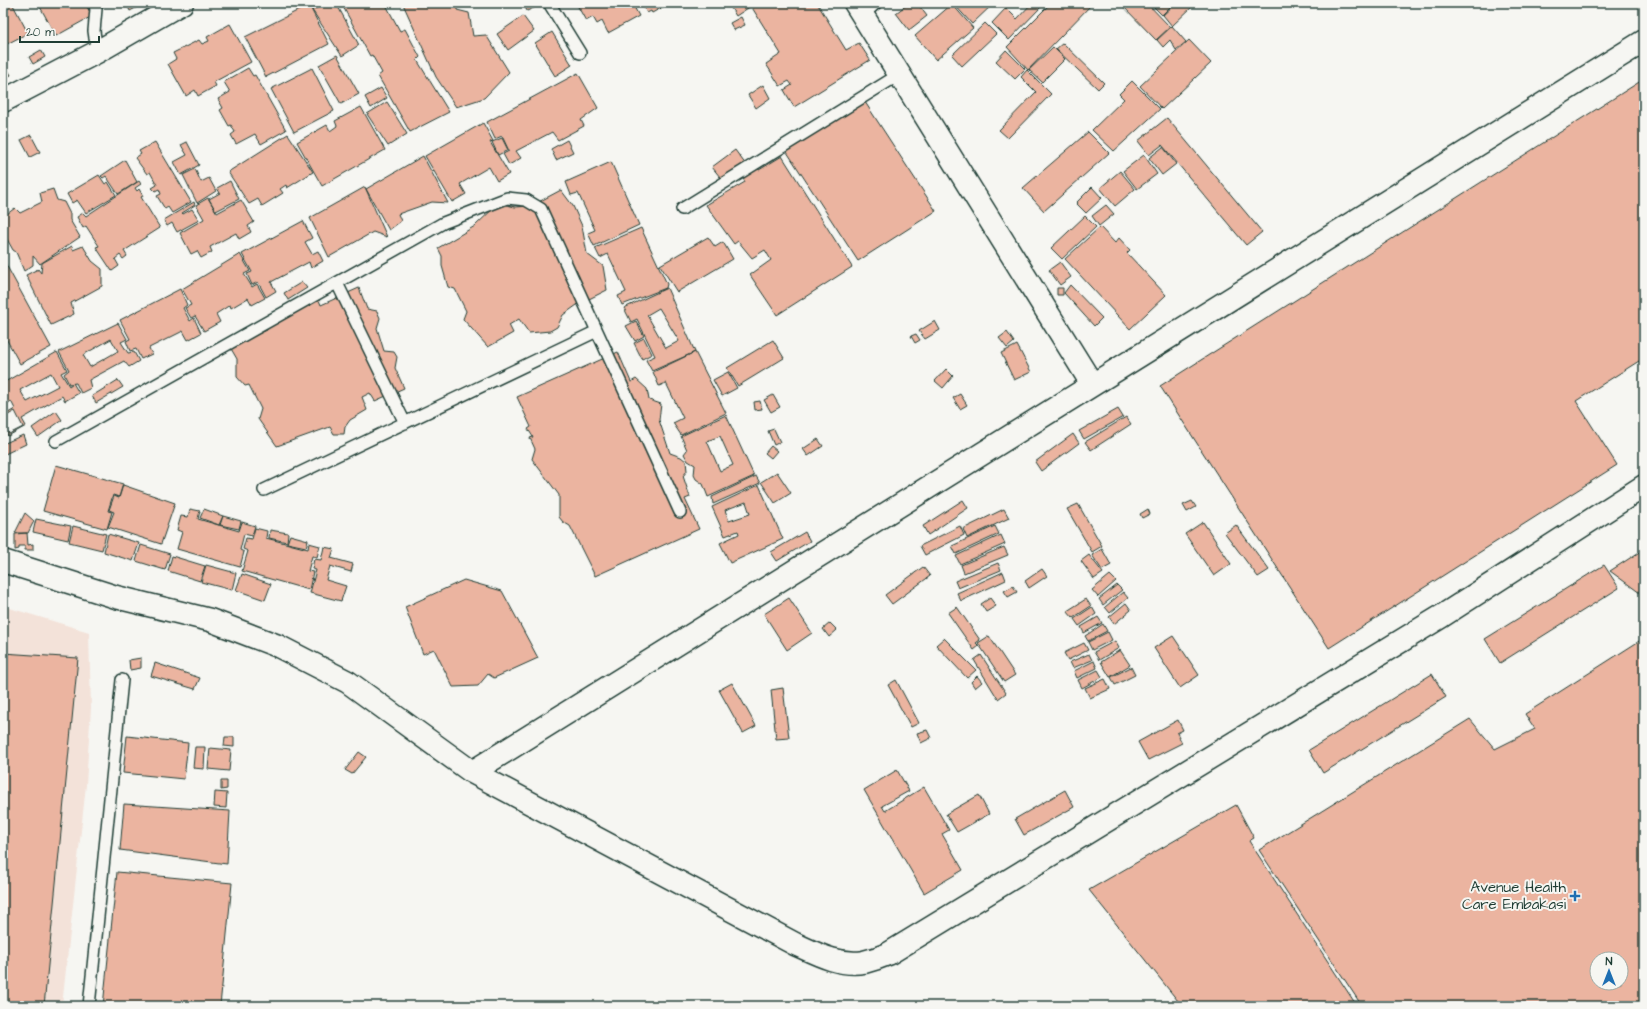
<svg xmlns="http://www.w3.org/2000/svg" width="1647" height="1009" font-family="'Architects Daughter',sans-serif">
<rect width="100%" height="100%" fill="#f6f6f2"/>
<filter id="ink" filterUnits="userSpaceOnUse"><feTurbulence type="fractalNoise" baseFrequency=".025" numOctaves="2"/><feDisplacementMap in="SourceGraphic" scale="8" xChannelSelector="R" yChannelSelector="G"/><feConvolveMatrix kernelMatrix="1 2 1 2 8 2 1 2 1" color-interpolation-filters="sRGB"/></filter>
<g filter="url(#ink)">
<!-- built -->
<path fill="#f3e2d9" d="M3 606 89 632 91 708 86 785 62 1006H3Z"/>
<!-- building -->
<path fill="#ebb4a0" stroke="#1f3d34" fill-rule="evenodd" d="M3 3H12L28 33 3 46Z
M38 3H89L86 5 92 16 56 36Z
M126 3H145L130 11Z
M329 3H336L359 45 342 56 312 10Z
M341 3H385L400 31 405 29 420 57 417 60 449 112 410 132 378 76 382 73 372 55 370 56Z
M393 3H457V10L469 13 473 36 486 35 509 72 484 98 456 107 436 77 403 4 395 6Z
M523 3H537L538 6 527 11Z
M581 3H632L639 16 608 33 602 21 597 24 593 17 586 21 577 5Z
M641 3H670L652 13 651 11 647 13Z
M728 3H817L846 50 859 43 870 60 794 107 784 90 792 85 789 81 780 86 766 64 781 54 751 6 736 16Z
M909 3H917L927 16 909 30 896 13Z
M953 3H994L972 24Z
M1032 3H1037L1041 7 1009 40 992 23 1006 8 1017 19Z
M1051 3H1093L1028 70 1007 47Z
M1120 3H1147L1170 27 1156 40Z
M1150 3H1174L1162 15Z
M1176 3H1191L1193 6 1172 26 1163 15Z
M952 4 973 28 936 60 915 36Z
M309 5 329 44 266 77 245 37Z
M523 16 534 31 508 50 497 34Z
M741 17 745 25 734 30 730 23Z
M985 23 996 34 962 66 952 55Z
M230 24 251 62 214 82 216 86 198 96 195 90 186 96 168 64 176 59 173 53 199 40 202 44 209 41 207 37Z
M1172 26 1186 42 1176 50 1170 40 1163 47 1157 40Z
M552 32 572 65 555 76 535 43Z
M1189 40 1211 63 1162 109 1140 86Z
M1063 43 1104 83 1098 89 1056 49Z
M1053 47 1065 59 1042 82 1029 70Z
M41 50 45 57 33 64 29 57Z
M1006 50 1025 69 1015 79 996 61Z
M337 55 359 94 341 104 319 65Z
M6 67 11 75 3 79V68Z
M248 68 253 76 255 75 286 130 261 144 255 134 236 144 231 135 235 132 231 125 229 126 220 110 223 108 218 99 230 92 224 82Z
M312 68 334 111 294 132 271 89Z
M1027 70 1051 94 1008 138 999 130 1036 92 1021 77Z
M578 73 598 108 581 120 584 126 558 140 552 132 516 151 521 158 509 165 503 154 509 151 502 136 495 139 487 122Z
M1644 79V369L1639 361 1576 401 1617 465 1329 648 1160 386Z
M1132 81 1160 109 1114 151 1092 130 1124 99 1119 94Z
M763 85 770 98 756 108 748 95Z
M381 88 387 98 371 108 365 97Z
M863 99 936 211 858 261 785 149Z
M387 102 407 134 388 146 367 114Z
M361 107 385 150 322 186 297 142 327 125 330 131 337 126 335 121Z
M1167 118 1262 232 1246 245 1162 145 1149 155 1138 141Z
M483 123 493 141 490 142 509 174 497 181 489 167 460 184 466 194 452 202 425 156Z
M1088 132 1109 153 1044 211 1023 188Z
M288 134 313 172 287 188 286 185 280 189 283 193 262 206 258 199 249 204 228 172Z
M31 135 40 152 30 157 21 140Z
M502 138 508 150 498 155 492 142Z
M567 140 573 152 556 160 551 149Z
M155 142 191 202 172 213 168 207 165 209 157 196 161 194 159 189 155 191 152 188 157 185 150 172 147 174 135 158 141 154 139 151Z
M187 142 199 165 181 175 174 162 187 155 181 145Z
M1163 147 1176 164 1162 175 1149 158Z
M735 150 746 165 724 182 712 167Z
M1144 155 1157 174 1137 189 1123 171Z
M423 156 448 203 432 202 398 214 401 221 389 230 366 189Z
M782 156 852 267 777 315 750 275 771 260 765 250 752 258 738 241 734 244 706 205 745 182 741 175 756 166 759 170Z
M125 160 137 182 118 194 106 176 103 178 101 176Z
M611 162 639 225 594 246 588 233 595 230 578 193 571 195 566 182Z
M195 169 201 182 209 178 216 191 197 203 183 175Z
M1120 171 1135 189 1115 206 1100 188Z
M99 175 105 184 108 182 116 195 86 213 77 200 72 203 67 194Z
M139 181 141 184 135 188 137 191 139 189 143 196 141 197 160 228 124 251 127 256 123 259 120 255 115 259 119 266 112 271 96 247 99 246 86 226 83 228 77 217 83 213 86 216Z
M230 181 239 199 216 211 209 199 220 193 217 188Z
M365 187 387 237 373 232 329 257 310 218Z
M1092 187 1102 198 1086 213 1076 203Z
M53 189 57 200 64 202 70 214V220L80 237 40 264 33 256V265L24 271 16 252 13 250 3 232V217L15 208 20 213 42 202 40 193Z
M561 190 573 206 582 226 587 254 603 266 607 290 577 305 563 315 557 327 550 331 529 333 519 319 509 325 513 333 488 347 463 319 466 311 455 289 448 287 442 266V256L438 248 475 226 499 203 515 207 531 206Z
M208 198 217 213 241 200 254 222 248 226 251 232 239 239 236 233 210 247 212 252 201 258 197 251 191 254 180 233 204 219 196 205Z
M194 202 195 205 182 213 183 214 192 209 199 220 177 232 172 223 167 226 164 220Z
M1106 205 1114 214 1099 226 1092 216Z
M1085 216 1096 227 1062 259 1051 248Z
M303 221 312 238 305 242 312 254 318 251 323 261 311 268 309 262 271 282 276 291 266 297 258 282 252 285 247 274 252 272 242 254Z
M1100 227 1115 243 1119 238 1130 250 1127 253 1166 295 1130 329 1065 259Z
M641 228 667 284 666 288 622 305 618 296 626 292 608 254 600 258 595 248Z
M708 237 715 247 723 242 733 259 677 292 660 265Z
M72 246 73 250 83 246 92 261 102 269V286L71 303 74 314 51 325 26 275 38 269 41 273 42 263Z
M240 254 250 271 244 274 252 287 257 284 265 298 252 305 248 298 231 308 230 305 216 314 220 322 204 331 195 316 191 318 185 308 191 305 182 289Z
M3 259 51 347 20 364 3 333Z
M1060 262 1071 277 1060 285 1049 270Z
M302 282 307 288 288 300 284 293Z
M1070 285 1102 318 1094 326 1064 293Z
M359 288 367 309 377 311 380 318 377 328 384 351 394 352 397 357 395 368 404 388 375 401 370 393 362 397 367 410 350 420 345 427 344 434H334L330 427 277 446 258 419 261 409 249 385 245 386 237 377V359L230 347 267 330 268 324 272 322H278L281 321 279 312 306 305 319 300 321 305Z
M667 288 695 352 652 371 646 360 655 356 637 319 631 322 624 308Z
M1057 288H1063V295H1057Z
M180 289 187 305 183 308 190 321 194 318 201 333 188 340 183 331 149 348 152 354 141 359 136 349 130 351 126 341 130 339 120 320Z
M659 308 679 341 666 348 647 315Z
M636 321 644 336 635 341 626 326Z
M935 321 940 330 925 339 919 331Z
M118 323 127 339 121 342 128 353 134 352 139 361 129 367 124 361 89 380 91 388 81 393 76 383 69 384 64 374 69 370 59 352Z
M1007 332 1014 342 1007 348 999 338Z
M916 334 920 340 915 343 911 336Z
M644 338 652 354 642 359 634 343Z
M111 339 118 351 90 367 83 355Z
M773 340 784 358 738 386 727 368Z
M1017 345 1031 372 1014 380 1001 353Z
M57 352 67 370 61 373 69 386 73 383 79 393 65 401 62 396 22 419 26 426 8 436 5 430 3 431V383Z
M618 352 631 382 636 379 647 389 649 400 661 404 659 420 670 453 681 457 686 461 687 471 683 476 690 497 685 499 699 529 595 576 570 526 563 522 559 517V495L532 459 535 449 530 438 533 437 528 429 531 427 517 397Z
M695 352 726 413 681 435 673 423 683 418 666 383 659 386 653 372Z
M946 369 953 376 943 388 935 381Z
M728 372 737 388 722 396 713 380Z
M51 373 58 386 27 402 20 390Z
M118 380 123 387 96 403 92 396Z
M960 394 967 405 960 409 953 398Z
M773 395 780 407 771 412 764 400Z
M11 401 15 409 8 413 4 406Z
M760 401 762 409 755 410 754 402Z
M1118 409 1123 417 1084 439 1079 431Z
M15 411 23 427 9 434 3 423V418Z
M56 411 62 420 38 437 32 428Z
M726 415 754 476 708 497 703 484 696 479 694 475 695 465 688 461 684 454 687 450 681 436Z
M1126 417 1131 424 1091 450 1085 442Z
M774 429 780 442 774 445 768 431Z
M1073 434 1079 443 1041 471 1035 462Z
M23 435 26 444 5 454 3 444Z
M720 436 733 465 720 471 707 441Z
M818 439 823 446 808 456 803 449Z
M771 446 777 451 771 458 765 453Z
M56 465 123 484 119 497 113 495 108 511 112 512 107 529 43 511Z
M777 472 791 493 775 503 761 482Z
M756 476 760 483 713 504 712 497Z
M123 485 175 503 161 544 108 527 114 512 109 510 114 496 119 498Z
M759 485 783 539 730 563 720 543 739 534 738 531 725 536 712 507Z
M963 500 968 508 928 535 923 526Z
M1192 501 1196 507 1187 512 1183 505Z
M746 502 750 514 729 521 725 510Z
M1078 504 1102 546 1092 552 1067 509Z
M190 509 200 511 198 519 239 531 242 522 255 526 252 536 244 534 240 550 244 552 240 567 177 549 182 532 177 530 181 516 188 517Z
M204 509 223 516 219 525 200 518Z
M1004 509 1009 518 967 538 963 529Z
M1148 509 1150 514 1142 518 1140 514Z
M25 513 34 521 28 533H15Z
M223 516 241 521 239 529 220 525Z
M36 519 71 526 68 540 33 532Z
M1203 522 1231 564 1214 576 1185 534Z
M1236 525 1269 570 1258 577 1225 533Z
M73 526 106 534 102 550 69 542Z
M960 526 964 535 925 555 920 546Z
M995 526 999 534 956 554 952 546Z
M255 528 267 531 266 538 308 549 309 543 320 546 317 557 312 556 308 571 313 572 309 590 242 571 248 551 243 549 246 538 252 539Z
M270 530 288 533 287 542 269 538Z
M805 532 810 541 777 561 771 552Z
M27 533 28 545 33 544V550H25V546H19V549L15 550V534Z
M108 534 139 543 133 561 104 552Z
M290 535 308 540 306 547 287 543Z
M1001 535 1005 544 960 564 956 556Z
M141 545 170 554 165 570 136 561Z
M324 547 334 549 331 558 353 564 351 572 330 566 326 580 346 586 341 601 310 593 316 570 312 569 314 559 321 560Z
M1004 547 1008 555 964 573 961 565Z
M1102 549 1111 565 1102 570 1092 555Z
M1644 549V596L1610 571Z
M1089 555 1103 573 1094 579 1081 561Z
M172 556 205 566 200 581 168 571Z
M998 563 1001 570 958 588 955 581Z
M206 565 236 573 232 590 201 582Z
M1604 565 1619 588 1500 663 1485 639Z
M923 567 930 576 892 604 885 595Z
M1042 569 1047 576 1029 588 1025 581Z
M1003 572 1006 580 961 601 957 593Z
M242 574 271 584 265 600 236 590Z
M1110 575 1116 581 1098 597 1092 590Z
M464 580 502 591 538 658 494 678 488 674 478 686 453 687 434 649 423 654 405 607Z
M1117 585 1122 590 1103 605 1099 599Z
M1013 586 1017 592 1008 597 1004 591Z
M1123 592 1128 598 1110 613 1105 607Z
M789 598 812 633 787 650 764 614Z
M990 598 996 606 986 612 981 604Z
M1086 599 1091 606 1073 618 1067 611Z
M1126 603 1131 610 1114 624 1109 617Z
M957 607 980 640 976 643 979 646 974 650 948 613Z
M1092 607 1096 614 1079 626 1074 619Z
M1098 617 1102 623 1084 633 1081 627Z
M830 623 837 630 829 637 823 629Z
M1103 624 1107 631 1088 641 1085 636Z
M1108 632 1112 640 1092 650 1088 642Z
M989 636 1015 675 1004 682 978 643Z
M1173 636 1199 675 1180 688 1154 648Z
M944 638 976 670 967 678 936 645Z
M1644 638V1006H1362L1259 850 1470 719 1495 749 1535 729 1525 714ZM1597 959H1621V983H1597Z
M1115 641 1119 648 1099 660 1094 652Z
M1084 643 1088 650 1068 660 1064 653Z
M1120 650 1130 665 1110 677 1101 662Z
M3 653 78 658 44 1006H3Z
M1089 654 1092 660 1073 668 1070 662Z
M981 655 1006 693 998 699 974 660Z
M141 658V668L130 670 129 660Z
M1094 661 1097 668 1077 678 1074 671Z
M155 663 200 678 195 689 151 676Z
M1131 667 1135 675 1115 685 1111 677Z
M1098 670 1102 677 1082 688 1078 680Z
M1432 674 1446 697 1323 773 1309 750Z
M977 676 982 682 975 688 971 682Z
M1105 679 1110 689 1090 698 1085 688Z
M896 680 919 723 911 727 888 685Z
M732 683 756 726 743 733 719 690Z
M783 688 789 738 776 739 771 690Z
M1178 720 1183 730 1177 733 1182 743 1148 760 1138 742Z
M927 730 931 738 921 743 917 733Z
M127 736 188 743 184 779 123 773Z
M225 737H234V747L224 746Z
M195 747H205L204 769 193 768Z
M210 748 231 750 229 771 208 769Z
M359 752 366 757 352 774 345 770Z
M897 770 909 791 882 806 885 811 924 787 949 830 942 834 963 870 924 893 864 790Z
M221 781H227V789L221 790Z
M1065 790 1074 807 1024 835 1015 819Z
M215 792 227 793 226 808 214 807Z
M979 795 989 814 957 832 946 814Z
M124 804 230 811 227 864 120 850Z
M1236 805 1254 838 1249 841 1357 1006H1182L1089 890Z
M117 872 232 883 220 1006H103Z"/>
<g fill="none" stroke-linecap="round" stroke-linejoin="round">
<defs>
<path id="service" d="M94 3 96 9 94 31 97 52
M549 3 580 53
M863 15 876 3
M682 209 900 74
M337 283 405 423
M56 441 443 223 507 198 526 200 541 209 680 512
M264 490 597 331
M89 1006 122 680"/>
<path id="minor" d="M855 3 1092 384
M3 101 97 52 182 3
M3 561 116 597 210 620 278 646 348 682 472 772 795 944C817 954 839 966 864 962 872 960 881 957 888 954L1442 616 1644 486
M472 772 1644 41"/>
</defs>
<!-- service casing -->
<use href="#service" stroke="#1f3d34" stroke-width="14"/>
<!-- minor casing -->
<use href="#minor" stroke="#1f3d34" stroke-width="25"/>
<!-- service -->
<use href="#service" stroke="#f6f6f2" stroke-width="11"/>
<!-- minor -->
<use href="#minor" stroke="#f6f6f2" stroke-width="22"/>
</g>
</g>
<!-- markers -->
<path fill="#1f6fb2" stroke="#f6f6f2" stroke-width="1.5" d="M1573 890h4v4h4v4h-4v4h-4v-4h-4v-4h4z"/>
<g text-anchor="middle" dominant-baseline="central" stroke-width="4" stroke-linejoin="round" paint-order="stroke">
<!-- poi labels -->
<g font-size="15" fill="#1f3d34" stroke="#f6f6f2" text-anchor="end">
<text x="1566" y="887">Avenue Health<tspan x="1566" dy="17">Care Embakasi</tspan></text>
</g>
</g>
<!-- margin -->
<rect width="1647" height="1009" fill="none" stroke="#f6f6f2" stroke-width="16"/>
<rect x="8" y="8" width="1631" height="993" fill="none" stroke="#1f3d34" stroke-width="1.5" filter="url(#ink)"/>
<!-- north arrow -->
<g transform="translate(1609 971)"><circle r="19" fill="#f6f6f2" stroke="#a0aca6"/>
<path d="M0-3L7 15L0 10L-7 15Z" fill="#1f6fb2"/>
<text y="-6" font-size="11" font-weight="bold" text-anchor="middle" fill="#1f3d34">N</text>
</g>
<!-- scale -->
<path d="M20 36v6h79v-6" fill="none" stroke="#1f3d34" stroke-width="2"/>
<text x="26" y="36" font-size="12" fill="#1f3d34" stroke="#f6f6f2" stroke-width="3" paint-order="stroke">20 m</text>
</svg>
